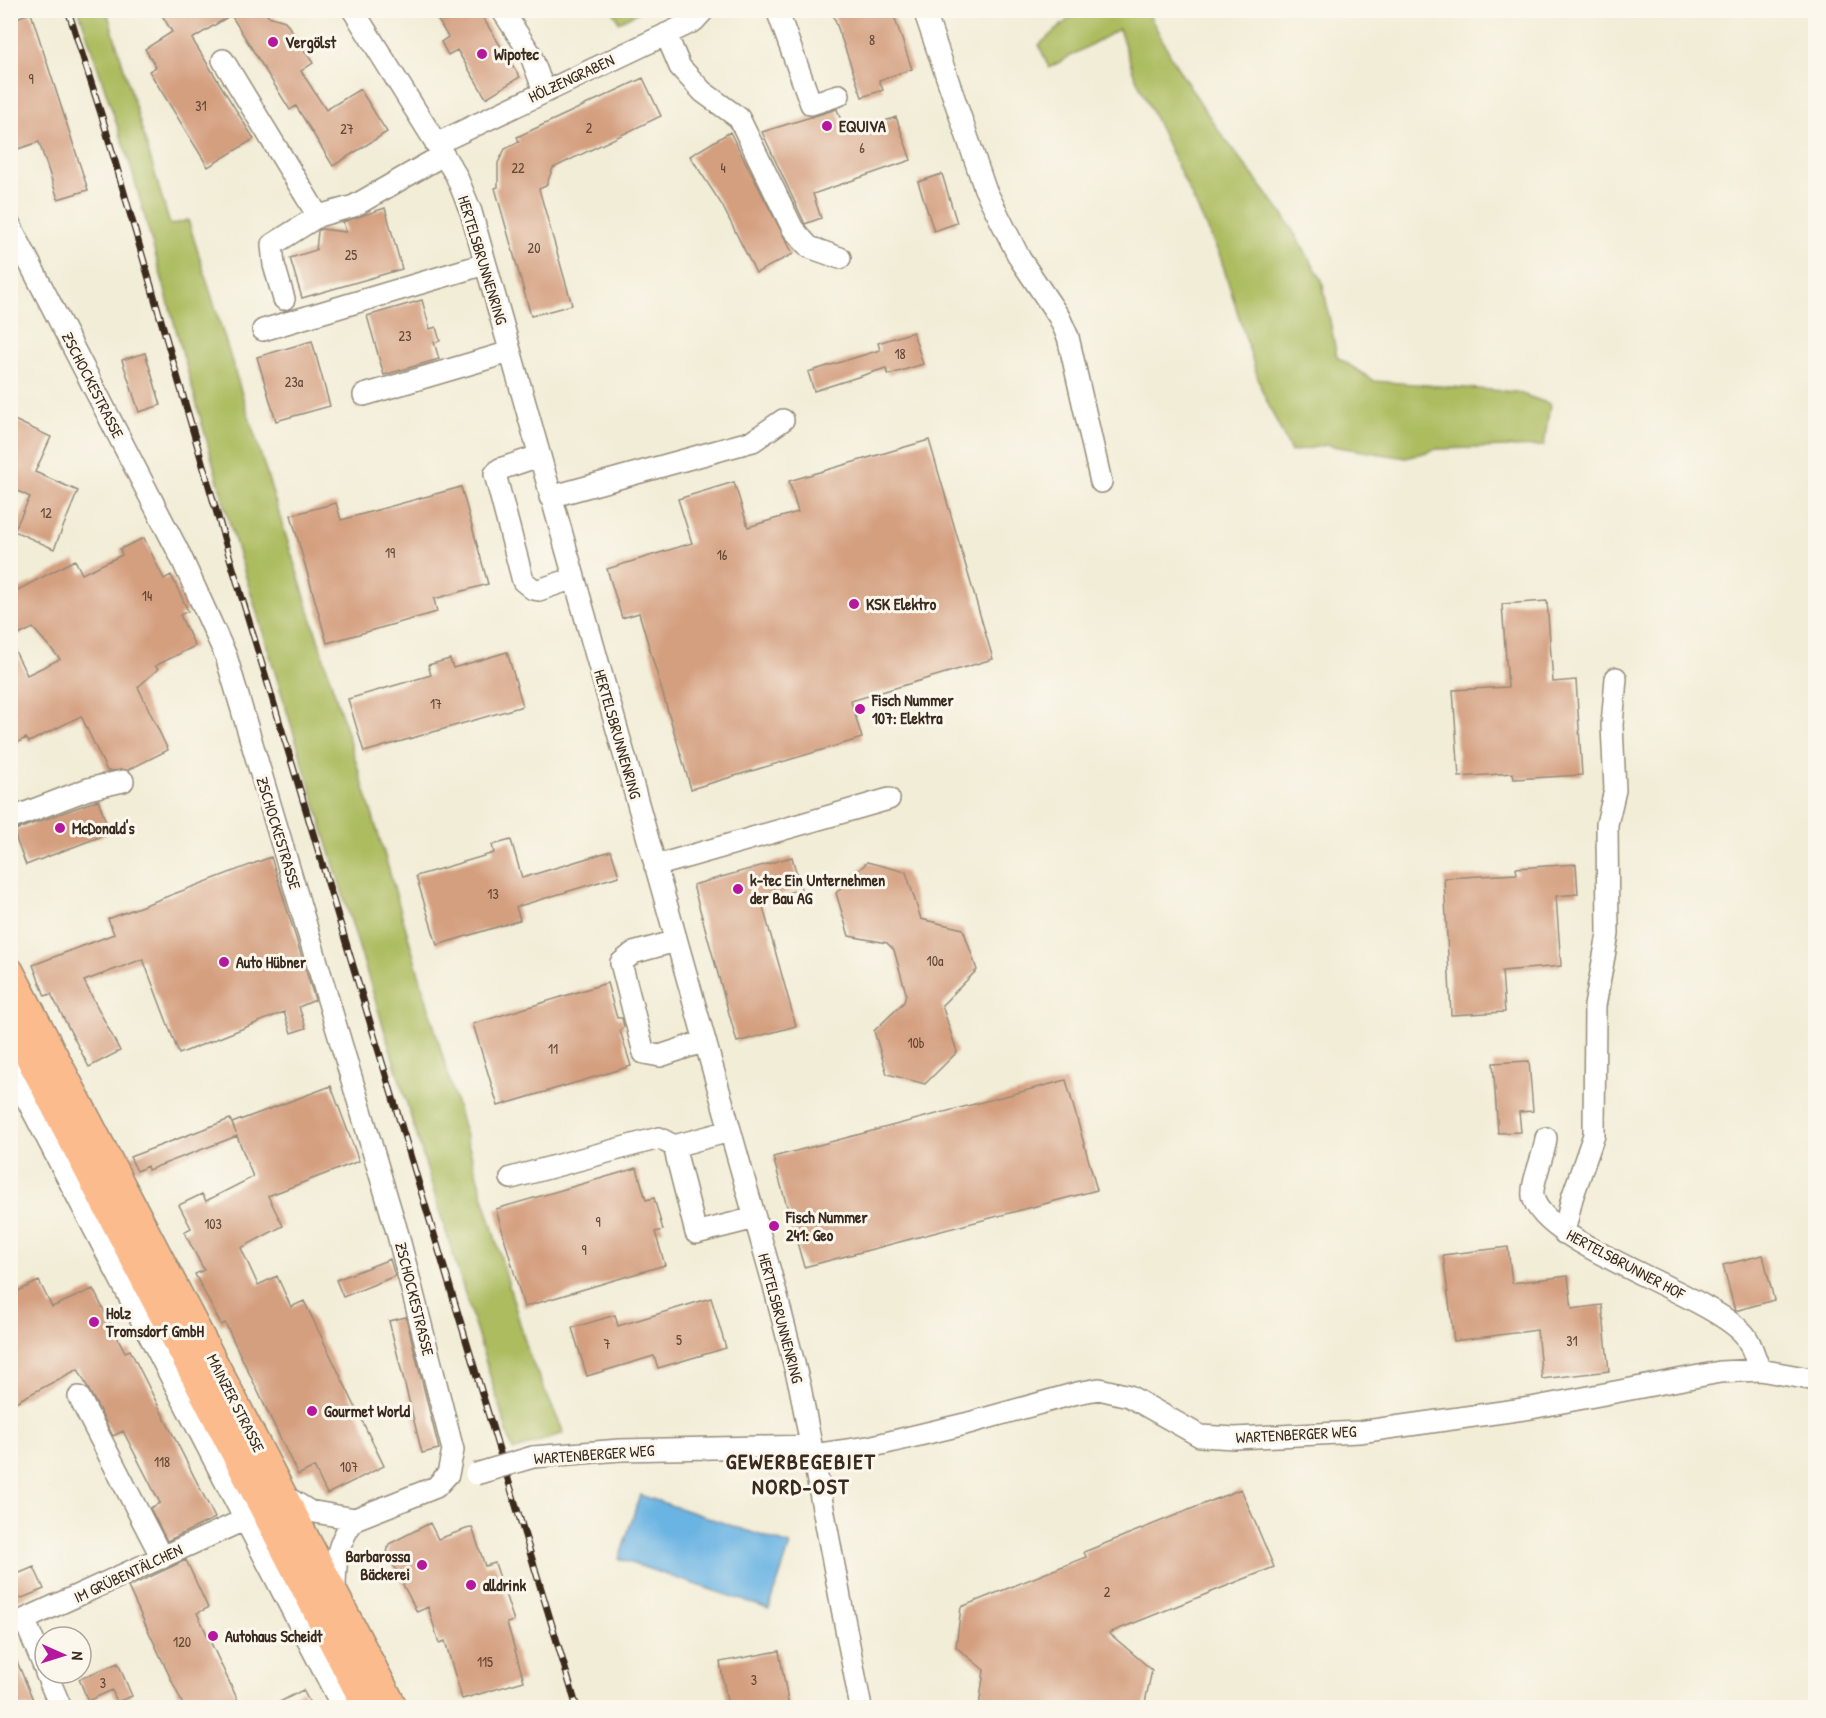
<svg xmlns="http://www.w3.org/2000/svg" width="1826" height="1718" font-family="'Patrick Hand',sans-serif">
<rect width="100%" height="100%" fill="#fbf7ec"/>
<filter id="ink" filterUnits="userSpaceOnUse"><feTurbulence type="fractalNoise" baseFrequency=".0167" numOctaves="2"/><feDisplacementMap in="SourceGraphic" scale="12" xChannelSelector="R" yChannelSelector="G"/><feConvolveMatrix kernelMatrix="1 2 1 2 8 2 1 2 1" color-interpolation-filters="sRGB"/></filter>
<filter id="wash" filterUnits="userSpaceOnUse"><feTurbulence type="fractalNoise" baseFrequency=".008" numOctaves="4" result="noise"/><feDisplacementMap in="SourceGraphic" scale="24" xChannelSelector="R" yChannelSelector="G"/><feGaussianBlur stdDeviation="1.35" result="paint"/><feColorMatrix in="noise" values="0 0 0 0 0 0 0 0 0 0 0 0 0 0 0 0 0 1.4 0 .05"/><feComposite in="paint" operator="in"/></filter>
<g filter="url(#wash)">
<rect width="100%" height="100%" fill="#f2edd7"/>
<!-- green -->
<path fill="#acbc5f" stroke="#74733e" stroke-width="1.5" d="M79 11H107L170 225 188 220 382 846 529 1355 564 1433 513 1451 231 528 131 167Z
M613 11H640L619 22Z
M1078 11H1147L1177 67 1218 130 1284 216 1322 280 1337 357 1374 381 1516 392 1550 404 1544 446 1437 449 1406 458 1326 445 1291 452 1262 391 1220 256 1134 74 1119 29 1049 68 1039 45Z"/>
<!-- water -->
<path fill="#6bb4e3" stroke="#536f80" stroke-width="1.5" d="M640 1495 790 1545 769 1609 619 1559Z"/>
<g id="blocks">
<!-- building -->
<path fill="#d49f7f" d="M159 10H265L268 16 285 21 313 63 301 71 326 110 360 89 387 132 333 166 296 106 290 110 231 15 192 39 254 139 208 167 149 71 156 67 145 49 172 32Z
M432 10H478L520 77 486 98 457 50 448 55 441 42 448 37Z
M843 10H892L912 69 879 80 883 90 862 97 833 14Z
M31 13 88 190 58 199 39 142 15 150 10 135V20Z
M643 78 661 116 553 168 546 186 539 189 572 305 531 316 495 188 498 187V163L505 149 519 142 517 137Z
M837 109 846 135 896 117 911 160 813 194 821 218 805 224 762 132Z
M730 132 793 254 756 273 722 205 690 156Z
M942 174 957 223 934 231 918 182Z
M385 208 402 269 302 298 290 258 316 250 318 231 321 229 346 232 343 222Z
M422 300 430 329 436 327 440 341 434 342 439 359 384 375 367 316Z
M913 332 923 364 888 375 886 368 814 391 808 372 880 350 878 343Z
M312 341 330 406 276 421 257 357Z
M145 353 161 405 139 412 122 360Z
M10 418 51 437 35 472 78 491 54 549 14 531 30 497 10 487Z
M929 440 993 659 851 701 862 738 691 789 639 613 622 618 607 569 692 543 678 499 734 482 748 527 798 512 789 481Z
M461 487 488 584 434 599 437 612 327 643 291 515 336 503 341 520Z
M144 538 164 579 171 575 188 611 180 615 195 646 155 666 158 669 138 687 168 750 128 770 107 771 81 716 29 742 26 738 10 746V641L27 675 60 659 33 628 10 639V594L75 560 82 574 122 555 120 549Z
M1547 601 1553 682 1576 680 1582 775 1514 779 1513 773 1459 777 1453 690 1508 687 1502 604Z
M507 652 523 706 364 752 348 699 431 675 428 665 450 659 453 668Z
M98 800 110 833 26 865 13 831Z
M511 840 522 878 611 851 619 876 516 907 520 920 437 945 416 876 494 853 492 845Z
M271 857 315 1000 299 1007 306 1028 291 1033 284 1012 179 1054 143 959 84 981 120 1051 89 1067 51 994 45 996 33 965 114 934 108 919Z
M792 857 801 889 761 900 796 1026 737 1042 693 885Z
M867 862 906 872 921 919 963 929 977 970 942 1005 957 1052 925 1084 887 1074 874 1031 904 1002 906 993 894 950 887 943 849 936 836 893Z
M1576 864 1578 894 1556 896 1561 966 1502 971 1505 1012 1451 1015 1444 878 1517 874 1516 868Z
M607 983 617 1018H622L624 1027 620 1030 631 1066 498 1106 473 1024Z
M1529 1061 1533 1111 1519 1112 1521 1132 1498 1133 1493 1063Z
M1066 1080 1097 1190 804 1267 773 1157Z
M331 1086 359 1161 268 1196 283 1226 241 1248 258 1285 277 1276 291 1307 304 1301 384 1466 327 1494 314 1467 298 1475 225 1323 221 1325 195 1274 204 1270 184 1232 191 1228 179 1205 202 1194 206 1201 253 1177 237 1136 148 1170 147 1166 137 1171 130 1157 230 1119 236 1133 232 1123Z
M637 1168 646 1200 654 1198 663 1230 655 1232 665 1265 524 1307 496 1209Z
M1508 1247 1512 1283 1568 1276 1572 1309 1602 1305 1609 1371 1542 1379 1537 1330 1454 1341 1443 1255Z
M1763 1255 1774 1300 1735 1311 1723 1265Z
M390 1259 395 1276 343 1297 336 1280Z
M39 1281 52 1307 93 1289 125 1352 130 1350 215 1518 167 1541 150 1508 160 1503 123 1431 113 1436 78 1369 10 1405V1295Z
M711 1298 726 1348 658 1368 654 1356 587 1376 572 1328 615 1315 618 1326Z
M406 1317 439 1449 422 1453 389 1321Z
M1241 1489 1274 1567 1109 1633 1152 1670 1144 1707H979L984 1670 956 1647 961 1607 1086 1557 1084 1552Z
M430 1523 438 1539 472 1527 485 1566 495 1563 514 1621 507 1623 524 1681 462 1699 445 1641 439 1643 428 1607 417 1612 387 1553 389 1544Z
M186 1560 208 1608 197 1613 241 1707H184L128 1587Z
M34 1567 44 1589 10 1603V1577Z
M10 1647H11L36 1707H10Z
M779 1651 789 1707H728L720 1662Z
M118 1663 132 1696 117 1702 112 1690 88 1701 79 1679Z
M303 1690 312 1707H270Z"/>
</g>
</g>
<g filter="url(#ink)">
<use href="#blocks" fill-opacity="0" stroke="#968c7a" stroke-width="1.5"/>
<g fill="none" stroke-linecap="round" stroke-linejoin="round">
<defs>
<path id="minor" d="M353 10 456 175 471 212 773 1282 800 1387 861 1708
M502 10 530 53 544 91
M777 10 811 104 839 95
M924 10 985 189 1020 259 1059 317 1068 337 1101 482
M666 34 680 67 703 92 739 118 793 229 809 247 840 258
M223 60 318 216 272 245 274 265 284 299
M436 144 694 21 704 10
M318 216 354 206 443 155
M10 225 180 555 226 656 398 1235 453 1450 448 1474 436 1487 355 1519 309 1511 283 1495
M263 330 485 264
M364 395 510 352
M539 456 500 469 495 474 523 581 533 589 539 590 574 578
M550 497 753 441 783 420
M10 819 88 789 123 781
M655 866 889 799
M676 941 633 953 621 963 644 1053 660 1056 705 1041
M10 1067 343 1708
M1546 1138C1545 1154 1531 1182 1533 1196 1542 1244 1704 1292 1743 1333 1751 1341 1755 1359 1760 1370
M674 1146 696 1233 755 1218
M511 1178 659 1138 674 1146 730 1131
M1564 1233 1572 1198 1594 1135 1595 1006 1608 934 1607 824 1615 790 1612 725 1616 678
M79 1397 162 1558
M813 1455 869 1447 965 1424 1077 1393 1099 1389 1129 1396 1200 1436 1235 1438 1359 1432 1531 1408 1720 1372 1760 1370 1816 1380
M533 1457 620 1450 811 1446
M335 1593C335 1563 336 1543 355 1519
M25 1621 45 1669
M10 1626 246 1519
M46 1673 61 1708"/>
<path id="major" d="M10 971 394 1708
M10 1020 367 1708"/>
</defs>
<!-- minor casing -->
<use href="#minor" stroke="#968c7a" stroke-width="24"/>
<!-- major casing -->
<use href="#major" stroke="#968c7a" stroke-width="30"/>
<!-- minor -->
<use href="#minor" stroke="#fff" stroke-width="21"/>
<!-- major -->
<use href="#major" stroke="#fbbb8d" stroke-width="27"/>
<defs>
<path id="rail" d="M68 10 103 120 229 555 577 1708"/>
</defs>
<!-- rail casing -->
<use href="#rail" stroke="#3b2a1e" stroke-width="7"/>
<!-- rail -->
<use href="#rail" stroke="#fbf7ec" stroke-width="4.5" stroke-dasharray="14" stroke-linecap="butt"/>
<defs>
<path id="minor-bridge" d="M476 1474 533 1457"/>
</defs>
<!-- minor-bridge casing -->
<use href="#minor-bridge" stroke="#968c7a" stroke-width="24" stroke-linecap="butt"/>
<!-- minor-bridge -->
<use href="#minor-bridge" stroke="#fff" stroke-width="21"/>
</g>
</g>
<!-- markers -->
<g fill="#b5179e" stroke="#fbf7ec" stroke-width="2">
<circle cx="273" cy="42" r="6"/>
<circle cx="482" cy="54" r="6"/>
<circle cx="827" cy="126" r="6"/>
<circle cx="854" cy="604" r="6"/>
<circle cx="860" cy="709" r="6"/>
<circle cx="60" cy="828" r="6"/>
<circle cx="738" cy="889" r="6"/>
<circle cx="224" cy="962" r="6"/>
<circle cx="774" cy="1226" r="6"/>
<circle cx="94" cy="1322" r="6"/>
<circle cx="312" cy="1411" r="6"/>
<circle cx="422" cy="1565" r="6"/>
<circle cx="471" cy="1585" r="6"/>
<circle cx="213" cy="1636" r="6"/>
</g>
<g text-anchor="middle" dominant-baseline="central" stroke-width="6" stroke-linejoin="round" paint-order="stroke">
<!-- number labels -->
<g font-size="14" fill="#614736">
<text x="872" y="39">8</text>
<text x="31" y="78">9</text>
<text x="201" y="105">31</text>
<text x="589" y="127">2</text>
<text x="347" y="128">27</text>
<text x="862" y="147">6</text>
<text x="518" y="167">22</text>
<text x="723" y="167">4</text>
<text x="534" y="247">20</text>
<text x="351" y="254">25</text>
<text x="405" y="335">23</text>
<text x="900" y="353">18</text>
<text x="294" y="381">23a</text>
<text x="46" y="512">12</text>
<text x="390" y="552">19</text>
<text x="722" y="554">16</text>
<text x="147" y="595">14</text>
<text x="436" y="703">17</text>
<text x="493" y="893">13</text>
<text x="935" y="960">10a</text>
<text x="916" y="1042">10b</text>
<text x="553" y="1048">11</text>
<text x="598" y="1221">9</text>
<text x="213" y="1223">103</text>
<text x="584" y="1249">9</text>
<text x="679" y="1339">5</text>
<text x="1572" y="1340">31</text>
<text x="607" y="1343">7</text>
<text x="162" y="1461">118</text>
<text x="349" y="1466">107</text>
<text x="1107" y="1591">2</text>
<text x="182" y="1641">120</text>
<text x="485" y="1661">115</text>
<text x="754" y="1679">3</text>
<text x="103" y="1682">3</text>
</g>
<!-- poi labels -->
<g font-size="16" font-weight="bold" fill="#3b2a1e" stroke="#fbf7ec" text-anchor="start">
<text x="285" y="42">Vergölst</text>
<text x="494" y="54">Wipotec</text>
<text x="839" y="126">EQUIVA</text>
<text x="866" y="604">KSK Elektro</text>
<text x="872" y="700">Fisch Nummer<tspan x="872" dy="18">107: Elektra</tspan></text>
<text x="72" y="828">McDonald's</text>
<text x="750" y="880">k-tec Ein Unternehmen<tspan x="750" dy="18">der Bau AG</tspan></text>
<text x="236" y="962">Auto Hübner</text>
<text x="786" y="1217">Fisch Nummer<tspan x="786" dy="18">241: Geo</tspan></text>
<text x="106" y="1313">Holz<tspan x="106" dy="18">Tromsdorf GmbH</tspan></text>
<text x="324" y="1411">Gourmet World</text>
<text x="410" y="1556" text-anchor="end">Barbarossa<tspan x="410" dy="18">Bäckerei</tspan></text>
<text x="483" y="1585">alldrink</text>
<text x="225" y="1636">Autohaus Scheidt</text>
</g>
<!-- street labels -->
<g font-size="16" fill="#3b2a1e" stroke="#fbf7ec">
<text transform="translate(571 78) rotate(-25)">HÖLZENGRABEN</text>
<text transform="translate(483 260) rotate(73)">HERTELSBRUNNENRING</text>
<text transform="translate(93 385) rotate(63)">ZSCHOCKESTRASSE</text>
<text transform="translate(618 734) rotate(74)">HERTELSBRUNNENRING</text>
<text transform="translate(279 833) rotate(73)">ZSCHOCKESTRASSE</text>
<text transform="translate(1626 1264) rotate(28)">HERTELSBRUNNER HOF</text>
<text transform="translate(415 1299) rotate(76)">ZSCHOCKESTRASSE</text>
<text transform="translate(781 1318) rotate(75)">HERTELSBRUNNENRING</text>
<text transform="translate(236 1403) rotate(63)">MAINZER STRASSE</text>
<text transform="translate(1296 1434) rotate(-3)">WARTENBERGER WEG</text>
<text transform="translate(594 1454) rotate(-4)">WARTENBERGER WEG</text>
<text transform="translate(128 1573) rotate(-25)">IM GRÜBENTÄLCHEN</text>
</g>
<!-- district labels -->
<g font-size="22" font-weight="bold" letter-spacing="1.5" fill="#3b2a1e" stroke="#fbf7ec">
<text x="801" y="1461">GEWERBEGEBIET<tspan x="801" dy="25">NORD-OST</tspan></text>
</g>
</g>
<!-- margin -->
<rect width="1826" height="1718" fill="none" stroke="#fbf7ec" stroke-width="36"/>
<!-- north arrow -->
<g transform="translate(63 1655) rotate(93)"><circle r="28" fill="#fbf7ec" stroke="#aea59a" stroke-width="1.5"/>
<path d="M0-4.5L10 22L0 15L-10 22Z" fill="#b5179e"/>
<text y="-9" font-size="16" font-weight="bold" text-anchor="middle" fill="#3b2a1e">N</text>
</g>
</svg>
